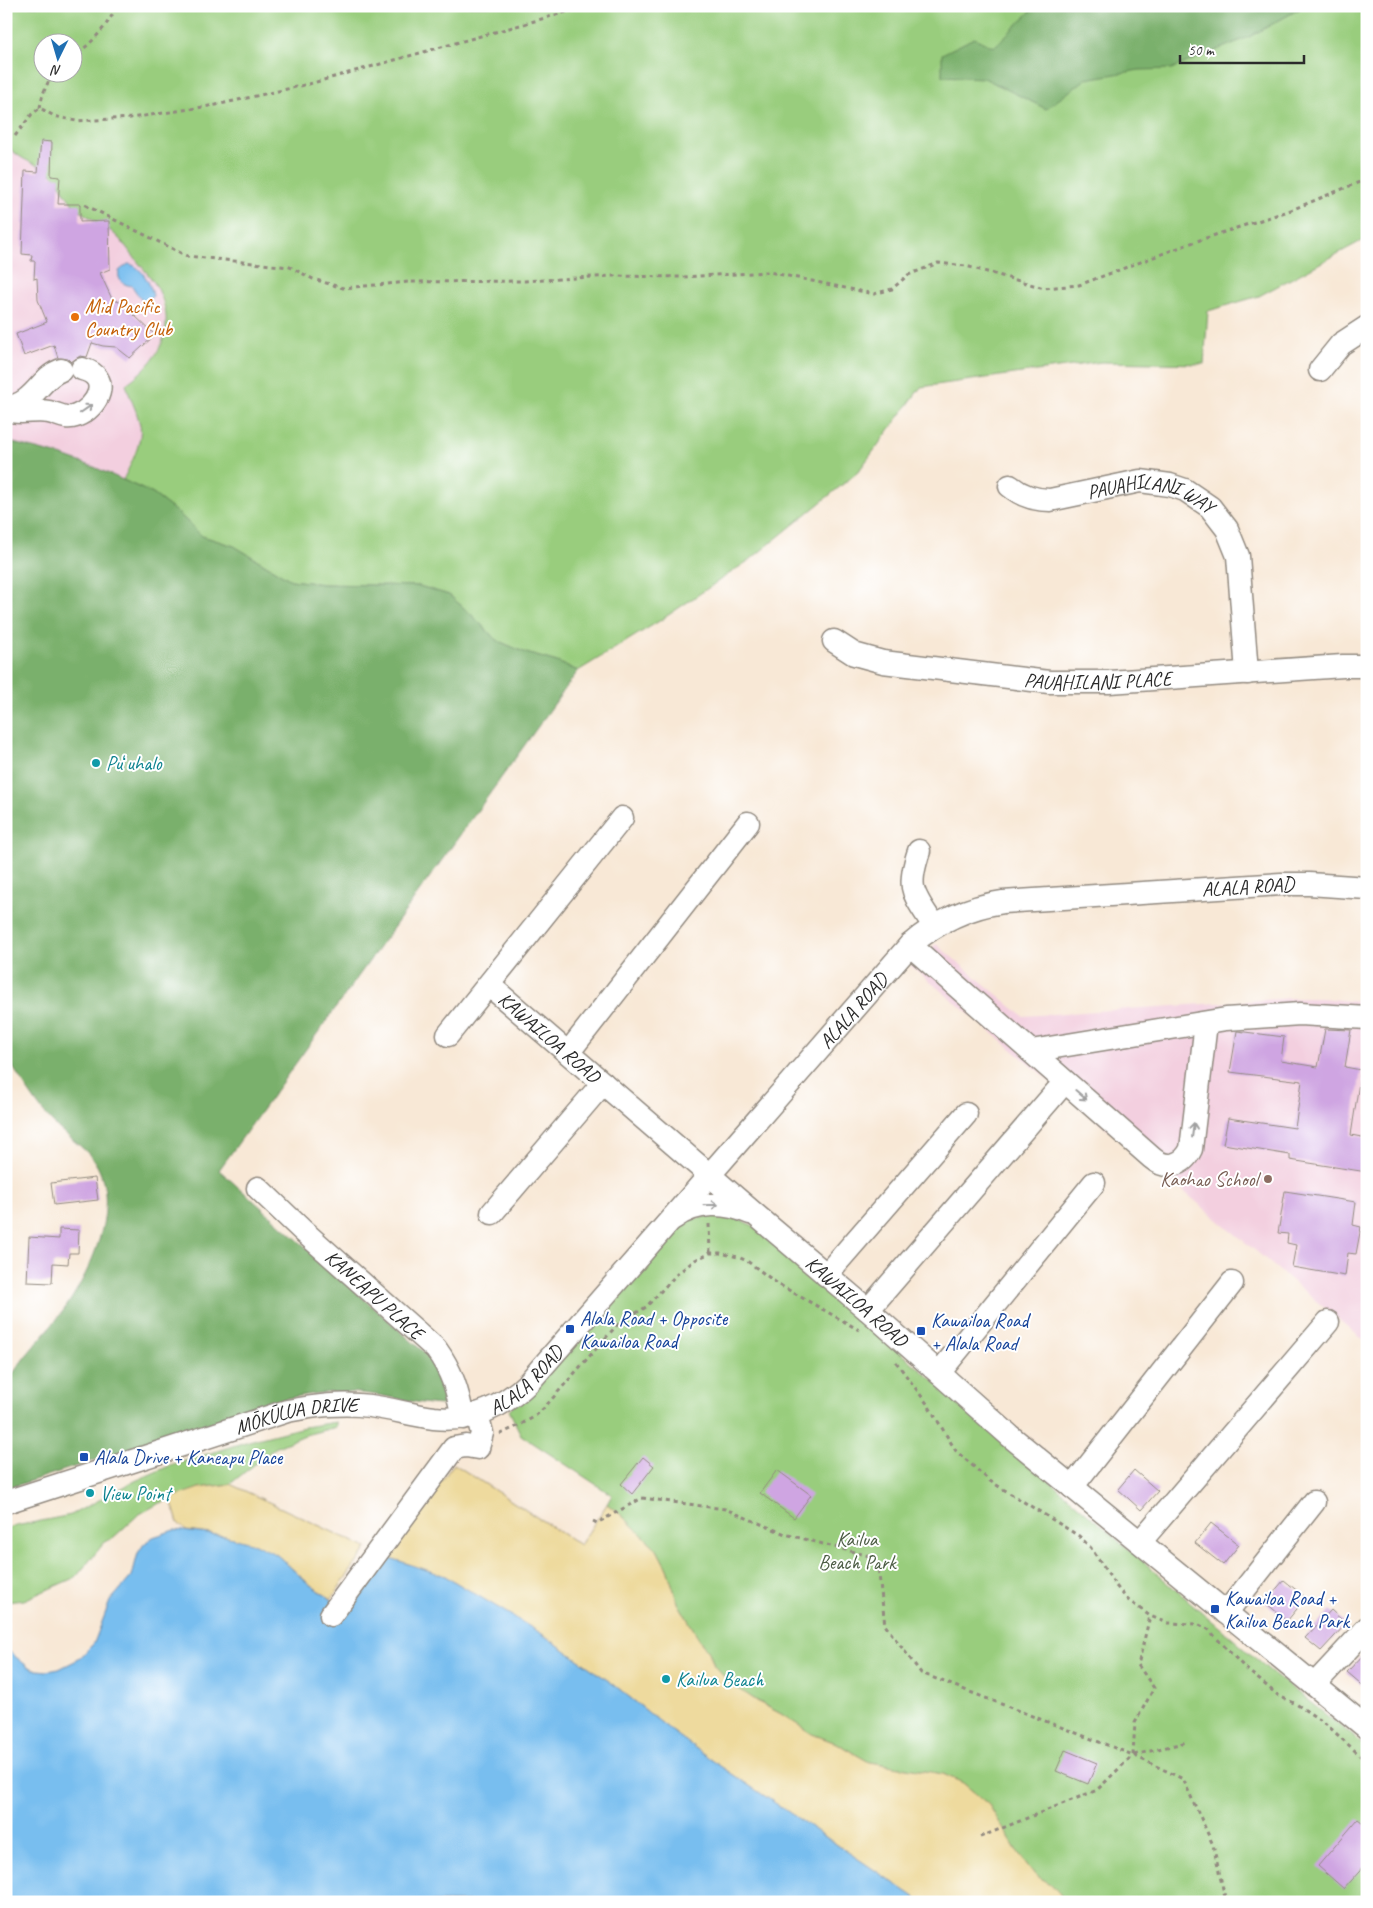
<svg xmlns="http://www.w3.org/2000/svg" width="1373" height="1908" font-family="Caveat,sans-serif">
<rect width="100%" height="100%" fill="#fff"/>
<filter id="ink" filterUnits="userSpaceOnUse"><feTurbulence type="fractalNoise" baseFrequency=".02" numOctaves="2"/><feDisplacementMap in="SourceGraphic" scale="10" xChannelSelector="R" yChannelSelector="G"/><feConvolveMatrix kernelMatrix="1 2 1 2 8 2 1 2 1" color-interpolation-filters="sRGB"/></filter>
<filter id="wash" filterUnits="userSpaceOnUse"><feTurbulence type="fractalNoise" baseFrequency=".0096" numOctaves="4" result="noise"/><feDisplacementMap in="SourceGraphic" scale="20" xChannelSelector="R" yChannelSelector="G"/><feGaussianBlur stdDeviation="1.12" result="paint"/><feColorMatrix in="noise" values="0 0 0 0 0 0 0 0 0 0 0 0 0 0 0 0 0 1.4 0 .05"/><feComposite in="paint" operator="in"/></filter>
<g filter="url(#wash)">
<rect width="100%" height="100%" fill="#f8e8d6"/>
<!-- built -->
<path fill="#f3cfdf" d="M6 146 22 158 51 173 61 185 68 200 80 211 108 228 120 239 150 276 159 290 166 321 164 338 149 366 126 384 140 423V439L123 480 94 467 63 456 6 441Z
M936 944 1023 1016 1293 998H1322L1367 1003V1343L911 966Z"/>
<!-- green -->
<path fill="#99cd7d" stroke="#627c54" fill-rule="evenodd" d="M6 6H1367V238L1259 296 1208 311 1204 364 1101 362 921 387 858 472 751 559 661 620 578 671 557 662 526 653 496 640 474 617 449 595 419 586 323 584 291 580 234 546 202 536 178 513 153 494 123 480C131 463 145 439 139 421 136 408 129 397 126 384 159 361 178 329 158 289 153 279 145 271 138 262 128 250 120 237 107 228 98 221 87 217 79 210 65 199 63 184 51 173 44 167 33 164 24 159 18 156 12 150 6 146ZM42 42H72V72H42Z
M712 1215 733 1217 754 1226 1269 1670 1367 1747V1902H1063L1051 1884 1035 1875 1018 1853 989 1805 963 1783 943 1774 869 1762 836 1743 812 1734 781 1714 740 1691 721 1674 714 1666 709 1652 702 1644 678 1603 667 1569 656 1548 620 1514 607 1504 612 1495 521 1435 509 1410 670 1232 690 1220Z
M336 1422V1427L305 1435 275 1448 230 1484 199 1488 158 1504 138 1515 114 1537 104 1543 76 1577 24 1600 6 1602V1528L71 1515 135 1481 169 1466 249 1441 304 1427Z"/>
<!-- forest -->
<path fill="#7ab06c" stroke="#526e4c" d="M1036 6H1305L1249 37 1171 69 1139 70 1086 79 1046 109 984 78 942 76V54L974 38 994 47Z
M6 441 63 456 94 467 123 480 153 494 178 513 202 536 234 546 291 580 323 584 419 586 449 595 474 617 496 640 526 653 557 662 578 671 219 1170 426 1354 440 1374 451 1405C423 1406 397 1397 369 1394 340 1390 312 1393 284 1399L6 1489V1386C21 1356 47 1334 66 1307 92 1269 124 1200 92 1158 85 1148 65 1135 55 1125 36 1106 22 1080 6 1057Z"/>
<!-- sand -->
<path fill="#eeda9e" stroke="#8c8264" d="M454 1464 580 1545 607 1504 620 1514 656 1548 667 1569 678 1603 702 1644 709 1652 714 1666 730 1683 760 1703 781 1714 812 1734 836 1743 869 1762 943 1774 963 1783 989 1805 1018 1853 1035 1875 1051 1884 1060 1894 1063 1902H922L720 1766 669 1729 613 1684 542 1634 445 1576 384 1556Z
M230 1484 367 1548 331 1599 309 1584 277 1555 225 1536 186 1531 178 1523 172 1503 168 1499 199 1488Z"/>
<!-- water -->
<path fill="#78beef" stroke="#52748d" d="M128 264C141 265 151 284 153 296L147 301H142L132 286C123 285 117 280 119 271Z
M174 1530 225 1536 255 1544 277 1555 309 1584 345 1609 384 1556 445 1576 542 1634 613 1684 669 1729 720 1766 922 1902H6V1649L27 1666 37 1670 48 1671 59 1669 79 1659 94 1643 110 1601 132 1576 138 1553 144 1544 153 1537Z"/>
<g id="blocks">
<!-- building -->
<path fill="#cfa5e2" d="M41 141 52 142 51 176 60 177 58 204H80V222L109 221 110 269 100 273 112 299 134 308 133 314 155 335 130 358 116 347 103 346 92 343 87 357 80 356 71 362 68 359 58 358 54 345 24 356 16 334 47 322 38 300 37 278 34 279 35 261H31L32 255 22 254 25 171 38 172Z
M1325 1029 1351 1030 1345 1067 1361 1070 1351 1135 1367 1138V1172L1290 1160V1155L1223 1144 1228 1118 1295 1128 1302 1081 1230 1072 1237 1031 1284 1037 1281 1061 1318 1067Z
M95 1178 98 1200 54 1205 51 1183Z
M1285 1191 1356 1202 1353 1225 1361 1227 1356 1254 1348 1253 1345 1276 1292 1267 1296 1245 1287 1243 1288 1234 1278 1233Z
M59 1229 79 1230 78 1253H69L68 1264 53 1263 52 1283 27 1282 29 1237 59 1239Z
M643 1457 654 1466 632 1494 621 1484Z
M777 1470 811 1495 794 1518 760 1493Z
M1134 1470 1158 1491 1141 1510 1118 1489Z
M1211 1523 1239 1545 1223 1565 1195 1543Z
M1284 1580 1306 1598 1287 1621 1265 1602Z
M1331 1610 1346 1624 1321 1651 1305 1638Z
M1367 1651V1689L1347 1672Z
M1065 1750 1097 1763 1088 1784 1056 1771Z
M1358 1819 1367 1826V1863L1344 1889 1318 1866Z"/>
</g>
</g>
<g filter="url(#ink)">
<use href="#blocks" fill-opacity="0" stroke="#928a80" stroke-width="1"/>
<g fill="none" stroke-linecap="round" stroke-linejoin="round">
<defs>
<g id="minor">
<path d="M1320 370 1341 344 1367 327"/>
<path d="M6 408C36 403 39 378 61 370"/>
<path d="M6 410C21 415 35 409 49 412 59 414 65 420 76 416 98 408 113 377 82 369"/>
<path id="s1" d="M1010 486C1022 496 1034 500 1050 500L1140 481 1170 485 1185 490 1210 507 1227 529 1238 556 1247 673"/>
<path id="s2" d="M834 641 854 654 883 662 1049 682H1109L1343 666H1367"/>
<path d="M919 851C906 890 913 893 934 926"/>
<path d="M910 945 1152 1158C1166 1170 1183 1166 1191 1149L1206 1023"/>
<path id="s3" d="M489 985 757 1216 868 1310 1010 1436 1367 1728"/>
<path d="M448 1035 622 818"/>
<path d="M1031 1051 1226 1019 1300 1014 1367 1018"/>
<path d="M568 1053 748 823"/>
<path id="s4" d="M258 1188 302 1230 436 1349C452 1371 458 1392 463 1418"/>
<path d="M492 1213 603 1083"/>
<path d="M674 1218C696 1201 726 1202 750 1213"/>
<path d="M826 1275 966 1114"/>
<path d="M868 1310 1057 1091"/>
<path d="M939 1373 1094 1183"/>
<path d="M1072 1487 1232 1283"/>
<path id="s5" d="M6 1502 287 1411C314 1406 342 1402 370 1406 392 1409 412 1415 434 1418 471 1422 504 1407 530 1381L910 945C938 921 967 907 1003 902L1281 884H1309L1367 888"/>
<path d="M1140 1542 1328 1322"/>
<path d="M1226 1613 1314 1502"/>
<path d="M331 1615 454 1448 466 1446 478 1448 482 1433 477 1414"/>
<path d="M1314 1685 1367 1628"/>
</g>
</defs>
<!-- minor casing -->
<use href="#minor" stroke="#928a80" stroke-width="25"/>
<!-- path -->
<path stroke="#928a80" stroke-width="3" stroke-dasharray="4 4" stroke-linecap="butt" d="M72 58C91 44 107 27 117 6
M40 108C42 94 46 84 55 72
M15 136 32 114 40 108 54 116 76 121 131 118 216 105 309 84 588 6
M85 205 187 256 290 267 313 279 343 288 409 282 525 281 611 276 682 277 769 272 874 294 892 289 908 275 938 263 966 266 1044 288 1079 285 1194 242 1291 210 1367 179
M709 1224 710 1253
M896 1362 928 1405 956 1451 990 1481 1079 1536 1091 1548 1116 1586 1128 1600 1150 1616 1168 1623 1197 1624 1208 1629 1245 1668 1279 1696 1296 1704 1326 1724 1367 1762
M500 1434 518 1426 534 1417 544 1408 618 1324 646 1307 677 1274 695 1260 710 1253H720L738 1257 747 1261 778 1284 859 1330
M593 1521 597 1523 642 1498 725 1509 785 1534 877 1558 885 1625 921 1673 1133 1755 1183 1779 1213 1845 1226 1902
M1134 1755 1187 1742
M980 1837 1097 1790 1133 1755 1135 1723 1154 1688 1138 1665 1150 1616"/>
<!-- minor -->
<use href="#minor" stroke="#fff" stroke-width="22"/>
</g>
<!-- one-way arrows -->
<defs><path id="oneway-shaft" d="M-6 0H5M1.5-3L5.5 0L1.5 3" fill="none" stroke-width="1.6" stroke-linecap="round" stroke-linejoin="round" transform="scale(1.25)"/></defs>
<g stroke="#a0a0a0">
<use href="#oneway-shaft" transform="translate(86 409) rotate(-35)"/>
<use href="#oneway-shaft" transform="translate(1081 1095) rotate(41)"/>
<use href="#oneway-shaft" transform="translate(1193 1130) rotate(-83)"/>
<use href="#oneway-shaft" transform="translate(711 1205) rotate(-2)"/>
</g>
</g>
<!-- markers -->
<circle fill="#e8710a" stroke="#fff" stroke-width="2" cx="75" cy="317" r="5"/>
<g fill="#0f9aa8" stroke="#fff" stroke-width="2">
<circle cx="96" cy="763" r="5"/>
<circle cx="90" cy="1493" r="5"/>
<circle cx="666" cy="1679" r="5"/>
</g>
<circle fill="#8d6e63" stroke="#fff" stroke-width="2" cx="1268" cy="1179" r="5"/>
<g fill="#1a4fb4" stroke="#fff" stroke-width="2">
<rect x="565" y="1324" width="10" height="10" rx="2.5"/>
<rect x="916" y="1326" width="10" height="10" rx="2.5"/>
<rect x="79" y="1452" width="10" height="10" rx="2.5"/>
<rect x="1210" y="1604" width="10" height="10" rx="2.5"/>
</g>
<g text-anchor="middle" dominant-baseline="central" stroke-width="4" stroke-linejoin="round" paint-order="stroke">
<!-- food labels -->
<g font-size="20" fill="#c56008" stroke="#fff" text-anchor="start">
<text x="85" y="306">Mid Pacific<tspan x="85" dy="23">Country Club</tspan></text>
</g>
<!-- street labels -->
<g font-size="20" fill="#2b2b2b" stroke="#fff">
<text stroke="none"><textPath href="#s1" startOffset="148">PAUAHILANI WAY</textPath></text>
<text stroke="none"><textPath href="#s2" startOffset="270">PAUAHILANI PLACE</textPath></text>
<text stroke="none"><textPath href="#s5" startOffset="1478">ALALA ROAD</textPath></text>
<text stroke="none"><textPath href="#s5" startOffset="1042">ALALA ROAD</textPath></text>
<text stroke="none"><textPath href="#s3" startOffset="80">KAWAILOA ROAD</textPath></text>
<text stroke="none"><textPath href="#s4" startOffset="158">KANEAPU PLACE</textPath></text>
<text stroke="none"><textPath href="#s3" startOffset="485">KAWAILOA ROAD</textPath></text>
<text stroke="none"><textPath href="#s5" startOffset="548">ALALA ROAD</textPath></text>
<text stroke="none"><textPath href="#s5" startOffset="304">MŌKŪLUA DRIVE</textPath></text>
</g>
<!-- culture labels -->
<g font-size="20" fill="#0d838f" stroke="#fff" text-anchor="start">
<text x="106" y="763">Puʻuhalo</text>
<text x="100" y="1493">View Point</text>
<text x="676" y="1679">Kailua Beach</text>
</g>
<!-- education labels -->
<g font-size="20" fill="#785e54" stroke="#fff" text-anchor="end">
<text x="1258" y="1179">Kaohao School</text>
</g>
<!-- transit labels -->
<g font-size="20" fill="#164399" stroke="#fff" text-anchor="start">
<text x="580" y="1318">Alala Road + Opposite<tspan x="580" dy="23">Kawailoa Road</tspan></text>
<text x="931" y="1320">Kawailoa Road<tspan x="931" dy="23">+ Alala Road</tspan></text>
<text x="94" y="1457">Alala Drive + Kaneapu Place</text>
<text x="1225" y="1598">Kawailoa Road +<tspan x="1225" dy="23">Kailua Beach Park</tspan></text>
</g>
<!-- park labels -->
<g font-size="20" fill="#4c5c44" stroke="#fff">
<text x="857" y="1539">Kailua<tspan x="857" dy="23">Beach Park</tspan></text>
</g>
</g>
<!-- margin -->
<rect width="1373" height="1908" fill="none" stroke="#fff" stroke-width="25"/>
<!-- north arrow -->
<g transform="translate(58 58) rotate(185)"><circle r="24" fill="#ffffff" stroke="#aaaaaa"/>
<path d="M0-4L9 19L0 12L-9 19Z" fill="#1f6fb2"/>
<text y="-8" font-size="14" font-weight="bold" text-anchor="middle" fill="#2b2b2b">N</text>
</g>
<!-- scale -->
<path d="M1180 55v8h124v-8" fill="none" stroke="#2b2b2b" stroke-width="2.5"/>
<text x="1188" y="55" font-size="15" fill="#2b2b2b" stroke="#ffffff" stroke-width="4" paint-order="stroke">50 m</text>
</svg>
